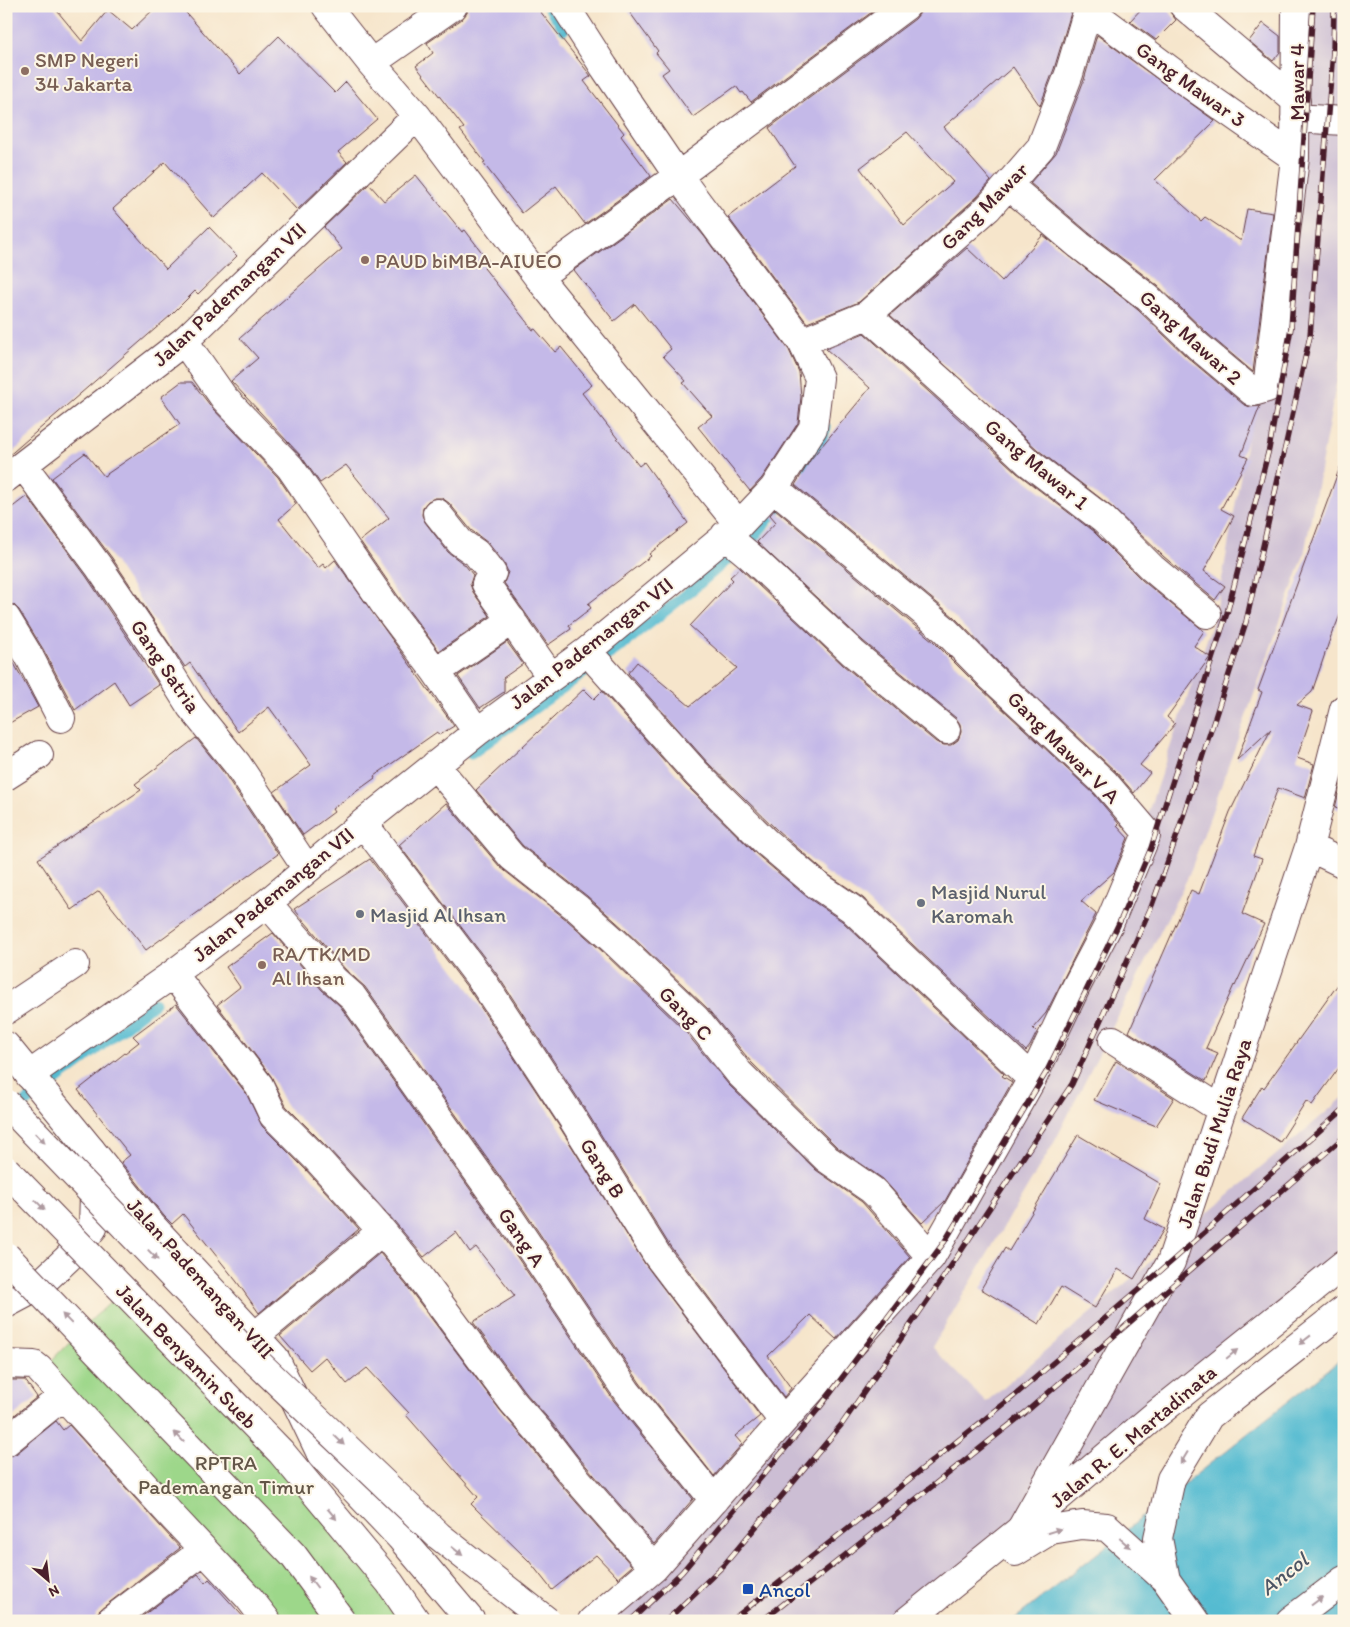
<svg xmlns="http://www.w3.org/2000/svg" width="1350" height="1627" font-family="Itim,sans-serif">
<rect width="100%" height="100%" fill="#fcf5e5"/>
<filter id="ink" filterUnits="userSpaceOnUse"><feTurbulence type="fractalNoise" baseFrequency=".02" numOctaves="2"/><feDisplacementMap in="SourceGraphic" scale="10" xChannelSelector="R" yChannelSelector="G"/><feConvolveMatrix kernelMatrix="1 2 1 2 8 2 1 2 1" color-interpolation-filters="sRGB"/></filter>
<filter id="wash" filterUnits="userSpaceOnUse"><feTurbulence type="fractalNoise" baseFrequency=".0096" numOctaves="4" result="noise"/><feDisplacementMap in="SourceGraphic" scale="20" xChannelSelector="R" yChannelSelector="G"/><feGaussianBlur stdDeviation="1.12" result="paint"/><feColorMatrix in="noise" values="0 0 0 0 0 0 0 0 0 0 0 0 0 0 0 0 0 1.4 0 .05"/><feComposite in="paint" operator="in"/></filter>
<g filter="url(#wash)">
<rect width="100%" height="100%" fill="#f6e5cb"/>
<!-- industrial -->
<path fill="#ccbed4" d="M1303 6H1344V343L1304 555 1189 875 1055 1141 932 1347 986 1402 1344 1097V1265L906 1621H607L813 1394 1033 1087 1115 909 1216 613 1297 160Z"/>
<!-- green -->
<path fill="#9dd78a" stroke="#747b5a" d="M131 1284 408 1621H279L45 1367 91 1320Z"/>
<!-- water -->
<path fill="#54bbd1" stroke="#4f6d7e" d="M1344 1357V1621H1012Z"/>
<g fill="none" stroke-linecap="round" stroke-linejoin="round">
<!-- stream -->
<path stroke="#54bbd1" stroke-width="11" d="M548 6 564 29
M808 468 826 428
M471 754 621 646 693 589 754 537 787 496
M14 1111 83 1060 154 1003"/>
</g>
<g id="blocks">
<!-- building -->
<path fill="#c4b9e8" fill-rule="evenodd" d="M6 6H53L82 41 108 10 132 30 157 6H180L240 74 279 36 335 93 346 82 377 119 338 152 347 162 297 210 262 173 214 218 165 162 113 209 166 269 209 227 237 256 198 294 195 291 170 316 6 458Z
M468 6H536L591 76 584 81 624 133 621 136 651 176 585 224 556 186 522 213 483 163 485 162 460 130 464 128 416 66 433 53 427 43 462 19 467 13Z
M625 6H880L751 102 743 92 741 93 736 86 693 117 662 74 669 69 656 53 658 51Z
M921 6H1073L1054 69 1040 106 1013 67 944 127 991 181 977 197 859 302 807 323 728 217 795 166 769 128 915 19 920 13ZM907 132 953 182 904 225 860 168Z
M1144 6H1169L1170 12 1176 20 1156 40 1130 21Z
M1263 23 1280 36V52L1273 61 1249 41Z
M1097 35 1215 121 1155 180 1201 221 1205 217 1241 241 1247 209 1273 213 1253 372 1208 334 1158 286 1089 233 1030 183 1056 153 1084 80Z
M416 175 462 232 465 230 490 263 484 268 533 330 535 329 555 352 561 347 592 385 582 393 639 466 644 462 688 523 649 554 651 556 588 604 591 608 569 625 571 629 548 645 504 583 508 572 504 563 488 543 471 530 449 503 442 498H435L428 501 423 507 422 515 425 522 448 552 465 565 473 575 470 584 473 592 490 616 439 651 398 596 360 541 389 518 346 465 320 483 301 456 231 381 258 358 240 338 342 249 324 227 369 184 384 201Z
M673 199 704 236 789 350 799 372 801 397 798 423 762 478 750 491 698 427 712 416 683 383 686 381 663 356 671 349 635 304 614 321 574 270Z
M1043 235 1138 310 1187 357 1243 404 1250 407 1260 406 1241 455 1248 458 1221 509 1234 516 1204 571 1225 586 1215 600 1163 556 1113 508 1038 450 890 315 967 248 1002 281Z
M864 333 962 422 1017 473 1094 532 1142 580 1204 631 1194 646 1210 657 1167 717 1175 724 1140 765 1150 773 1134 793 1116 772 1002 666 954 617 795 485 811 459 870 388 826 349Z
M181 382H192L213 409 278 477 296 504 279 519 318 568 323 564 326 568 335 560 454 726 439 735 437 732 374 776 375 778 332 809 334 812 303 835 274 792 311 765 269 707 238 732 190 663 185 667 112 558 52 478 85 453 104 476 180 424 161 397Z
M1340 467H1344V605L1334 630H1333L1312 692 1297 705 1313 711 1297 758 1314 764 1305 798 1278 788 1253 856 1262 859 1242 914 1264 924 1235 986 1234 985 1206 1048 1218 1053 1206 1081 1129 1032 1191 890 1199 894 1230 812 1271 729 1237 760 1262 692 1258 690Z
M27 496 86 576 159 685 129 705 114 681 75 710 43 649 19 610 14 605 6 602V512Z
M775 509 933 641 980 688 1094 794 1119 824 1117 826 1128 838 1114 872 1081 901 1096 914 1046 1013 1033 1028 1037 1032 1030 1046 1026 1051 863 898 826 873 777 830 708 763 628 673 637 662 690 706 737 668 690 626 733 580 730 577 740 568 843 665 936 742 944 745H951L958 740 961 732 960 724 956 718 863 641 757 542 776 522 770 515Z
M507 642 523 664 503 678 504 680V692L480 708 458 676Z
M6 649 38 707 6 725Z
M584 689 594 699 602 691 685 784 755 853 807 897 842 921 1004 1074 1002 1076 1012 1082 945 1201 922 1223 883 1179 837 1147 751 1062 707 1008 625 930 587 896 523 846 476 790Z
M196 738 224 773 278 854 146 950 99 891 72 910 38 859 141 790 135 784Z
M1343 775H1344V811L1335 808Z
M446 803 500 867 567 920 603 952 684 1030 728 1084 816 1170 862 1202 910 1257 836 1339 810 1315 768 1356 791 1388 784 1397 670 1246 585 1109 496 973 399 845Z
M370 859 470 991 559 1126 645 1264 760 1416 735 1436 742 1444 714 1476 640 1383 523 1209 365 987 345 969 294 909Z
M273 933 322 990 340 1006 497 1227 614 1401 693 1499 654 1544 580 1459 553 1424 524 1391 473 1322 515 1296 476 1247 470 1252 456 1232 424 1257 394 1221 329 1149 286 1106 271 1076 217 1005 240 987 226 967Z
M1344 976V1061L1312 1105 1306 1101 1280 1142 1242 1118 1262 1086 1264 1088Z
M176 1004 246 1093 262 1126 306 1170 359 1229 259 1313 237 1282 183 1214 172 1224 164 1216 121 1162 130 1155 78 1090 139 1042 133 1036Z
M1116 1061 1174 1098 1156 1126 1094 1100Z
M1078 1135 1161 1184 1145 1219 1164 1229 1134 1279 1118 1269 1095 1308 1061 1287 1039 1324 981 1289 1005 1248 1009 1251Z
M380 1253 407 1286 500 1410 529 1444 556 1479 632 1566 618 1578 596 1555 552 1590 529 1561 471 1504 478 1497 406 1415 409 1413 367 1368 347 1384 325 1357 310 1370 280 1336Z
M6 1380H25L37 1397 6 1422Z
M56 1421 63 1430 69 1425 180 1548 101 1609 96 1614 95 1621H6V1457L16 1454Z
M198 1574 205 1583 209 1579 247 1621H136Z"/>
</g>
</g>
<g filter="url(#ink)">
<use href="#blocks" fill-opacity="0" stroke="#643d43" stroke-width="1"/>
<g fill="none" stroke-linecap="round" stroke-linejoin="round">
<defs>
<path id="minor" d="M326 6 371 63 417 116 538 277 739 525
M1184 6 1296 101
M1088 9 1182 79 1295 158
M371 63 453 6
M1295 118 1344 121
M1008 185 1079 245 1148 298 1198 346 1253 392 1267 388 1295 158 1296 6
M538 277 678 176 906 6
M867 315 973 410 1028 462 1104 520 1152 568 1207 614
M184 341 224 398 290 467 385 605 436 672
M802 342 867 315 988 208 1041 147 1069 74 1089 6
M23 465 99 567 156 651 191 707 237 764 307 869
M6 478 184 341 417 116
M437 513 460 542 476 553 492 573 486 584 551 677
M725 535 750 556 853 653 946 730
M6 618 29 656 61 718
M587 651 697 774 766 842 817 885 852 909 1032 1079
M477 732 436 672 512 620
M435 765 512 857 577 908 614 941 696 1019 739 1073 827 1159 872 1190 878 1196 931 1257
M6 776 39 755
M363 823 483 982 572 1118 657 1255 783 1421
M1309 847 1344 864
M267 903 334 980 352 996 510 1218 627 1392 714 1500
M173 974 259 1085 273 1115 317 1159 382 1231 419 1276 512 1401 541 1434 568 1469 654 1568
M6 1010 75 964
M1113 1040 1222 1110
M29 1075 173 974 267 903 363 823 477 732 587 651 739 525 774 488 813 428 819 378 802 342 678 176 604 67 565 6
M91 1150 152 1226 275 1358 321 1454 400 1537 471 1621
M254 1337 382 1231
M6 1364 34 1365 39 1369 171 1515 249 1598 267 1621
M6 1442 63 1396
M1022 1527 1171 1262 1309 847 1344 709
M110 1621 204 1550
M592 1621 654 1568 783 1421 931 1257 1032 1079 1076 987 1109 924 1146 836 1145 830 1105 783 991 677 944 629 774 488"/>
<path id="major" d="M6 1046 91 1150 94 1194 93 1228 68 1258 36 1288 6 1304"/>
<path id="highway" d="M1015 1552 1051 1530 1082 1525 1107 1527 1166 1580 1195 1621
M1166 1580 1158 1538 1171 1479 1209 1416 1344 1310
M907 1621 1020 1530 1153 1417 1344 1264
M1290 1621 1344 1580"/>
</defs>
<!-- minor casing -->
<use href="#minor" stroke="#643d43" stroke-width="30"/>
<!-- major casing -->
<use href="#major" stroke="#643d43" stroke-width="30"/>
<!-- highway casing -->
<use href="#highway" stroke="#643d43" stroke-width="30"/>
<!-- minor -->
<use href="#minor" stroke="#fff" stroke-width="28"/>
<!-- major -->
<use href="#major" stroke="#fff" stroke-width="28"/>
<!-- highway -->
<use href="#highway" stroke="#fff" stroke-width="28"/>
<defs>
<path id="rail" d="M630 1621 682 1572 820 1407 945 1241 1047 1071 1121 919 1151 848 1227 613 1269 449 1291 328 1313 6
M666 1621 724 1565 842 1424 943 1278 1072 1084 1152 905 1175 841 1246 622 1310 336 1333 51 1334 6
M731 1621 1014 1396 1171 1262 1344 1109
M762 1621 1026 1412 1344 1137"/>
</defs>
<!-- rail casing -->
<use href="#rail" stroke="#4a1f2b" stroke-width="5.5"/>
<!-- rail -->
<use href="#rail" stroke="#fcf5e5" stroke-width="4" stroke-dasharray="11" stroke-linecap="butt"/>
<defs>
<path id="major-bridge" d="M6 1170 281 1452 390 1583 416 1621
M6 1256 293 1555 342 1621"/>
<path id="highway-bridge" d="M6 1103 240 1346 439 1536 547 1621"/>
</defs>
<!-- major-bridge casing -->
<use href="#major-bridge" stroke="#643d43" stroke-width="30" stroke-linecap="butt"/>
<!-- highway-bridge casing -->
<use href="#highway-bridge" stroke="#643d43" stroke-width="30" stroke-linecap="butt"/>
<!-- major-bridge -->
<use href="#major-bridge" stroke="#fff" stroke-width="28"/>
<!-- highway-bridge -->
<use href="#highway-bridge" stroke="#fff" stroke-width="28"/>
</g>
<!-- one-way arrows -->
<defs><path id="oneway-solid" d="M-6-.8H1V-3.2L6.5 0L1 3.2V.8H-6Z" transform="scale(1.25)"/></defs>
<g fill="#ae9aa0">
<use href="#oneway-solid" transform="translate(40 1138) rotate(46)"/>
<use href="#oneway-solid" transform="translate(40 1205) rotate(46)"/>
<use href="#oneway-solid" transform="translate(153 1255) rotate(46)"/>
<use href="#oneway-solid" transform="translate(67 1319) rotate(-134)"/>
<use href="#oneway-solid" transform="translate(1305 1340) rotate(142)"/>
<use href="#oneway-solid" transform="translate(1232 1354) rotate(-39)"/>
<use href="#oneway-solid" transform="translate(179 1437) rotate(-134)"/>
<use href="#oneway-solid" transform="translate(339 1440) rotate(44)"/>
<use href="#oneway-solid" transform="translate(1184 1458) rotate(121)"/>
<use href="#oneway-solid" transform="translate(332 1514) rotate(50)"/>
<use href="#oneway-solid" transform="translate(1054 1531) rotate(-18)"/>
<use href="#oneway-solid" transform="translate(1125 1543) rotate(41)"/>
<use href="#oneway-solid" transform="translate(457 1551) rotate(38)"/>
<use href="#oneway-solid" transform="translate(313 1582) rotate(-127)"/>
<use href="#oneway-solid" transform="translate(1317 1601) rotate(-37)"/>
</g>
</g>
<!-- markers -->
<g fill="#8d6e63" stroke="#fcf5e5" stroke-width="2">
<circle cx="25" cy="71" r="5"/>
<circle cx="365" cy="260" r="5"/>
<circle cx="262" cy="965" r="5"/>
</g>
<g fill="#6b7280" stroke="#fcf5e5" stroke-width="2">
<circle cx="921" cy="903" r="5"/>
<circle cx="360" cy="914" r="5"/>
</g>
<rect fill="#1a4fb4" stroke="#fcf5e5" stroke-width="2" x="742" y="1583" width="12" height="12" rx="2.5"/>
<g text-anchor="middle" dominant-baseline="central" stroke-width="4" stroke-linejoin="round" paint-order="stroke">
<!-- education labels -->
<g font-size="21" fill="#785e54" stroke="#fcf5e5" text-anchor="start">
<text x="35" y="59">SMP Negeri<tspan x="35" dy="24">34 Jakarta</tspan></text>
<text x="375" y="260">PAUD biMBA-AIUEO</text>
<text x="272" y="953">RA/TK/MD<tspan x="272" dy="24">Al Ihsan</tspan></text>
</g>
<!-- street labels -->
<g font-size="21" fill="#4a1f2b" stroke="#fcf5e5">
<text transform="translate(1296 82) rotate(-90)">Mawar 4</text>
<text transform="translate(1191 84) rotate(36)">Gang Mawar 3</text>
<text transform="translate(984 206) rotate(-45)">Gang Mawar</text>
<text transform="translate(229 294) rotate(-43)">Jalan Pademangan VII</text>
<text transform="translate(1191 337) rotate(42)">Gang Mawar 2</text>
<text transform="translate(1037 464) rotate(40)">Gang Mawar 1</text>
<text transform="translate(591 643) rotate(-38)">Jalan Pademangan VII</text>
<text transform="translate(166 666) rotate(56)">Gang Satria</text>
<text transform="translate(1064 747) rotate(45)">Gang Mawar V A</text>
<text transform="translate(273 894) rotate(-39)">Jalan Pademangan VII</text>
<text transform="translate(686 1013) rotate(46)">Gang C</text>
<text transform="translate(1214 1133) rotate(-72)">Jalan Budi Mulia Raya</text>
<text transform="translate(603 1168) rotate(58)">Gang B</text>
<text transform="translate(522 1237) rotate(56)">Gang A</text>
<text transform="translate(201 1278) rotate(48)">Jalan Pademangan VIII</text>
<text transform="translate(187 1356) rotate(46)">Jalan Benyamin Sueb</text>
<text transform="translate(1133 1436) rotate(-40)">Jalan R. E. Martadinata</text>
</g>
<!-- worship labels -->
<g font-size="21" fill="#5b616d" stroke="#fcf5e5" text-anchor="start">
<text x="931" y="891">Masjid Nurul<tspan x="931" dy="24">Karomah</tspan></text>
<text x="370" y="914">Masjid Al Ihsan</text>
</g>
<!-- park labels -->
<g font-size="21" fill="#635648" stroke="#fcf5e5">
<text x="226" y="1462">RPTRA<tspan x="226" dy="24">Pademangan Timur</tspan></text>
</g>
<!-- transit labels -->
<g font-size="21" fill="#164399" stroke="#fcf5e5" text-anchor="start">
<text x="759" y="1589">Ancol</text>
</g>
<!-- water labels -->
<g font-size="22" font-style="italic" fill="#4e5665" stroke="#fcf5e5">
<text transform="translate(1284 1574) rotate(-38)">Ancol</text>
</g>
</g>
<!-- margin -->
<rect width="1350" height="1627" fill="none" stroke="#fcf5e5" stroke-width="25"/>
<!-- north arrow -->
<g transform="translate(48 1580) rotate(152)" stroke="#fcf5e5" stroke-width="4" paint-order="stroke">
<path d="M0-4L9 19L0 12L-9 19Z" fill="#4a1f2b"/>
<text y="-8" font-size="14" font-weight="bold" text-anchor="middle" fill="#4a1f2b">N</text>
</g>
</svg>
